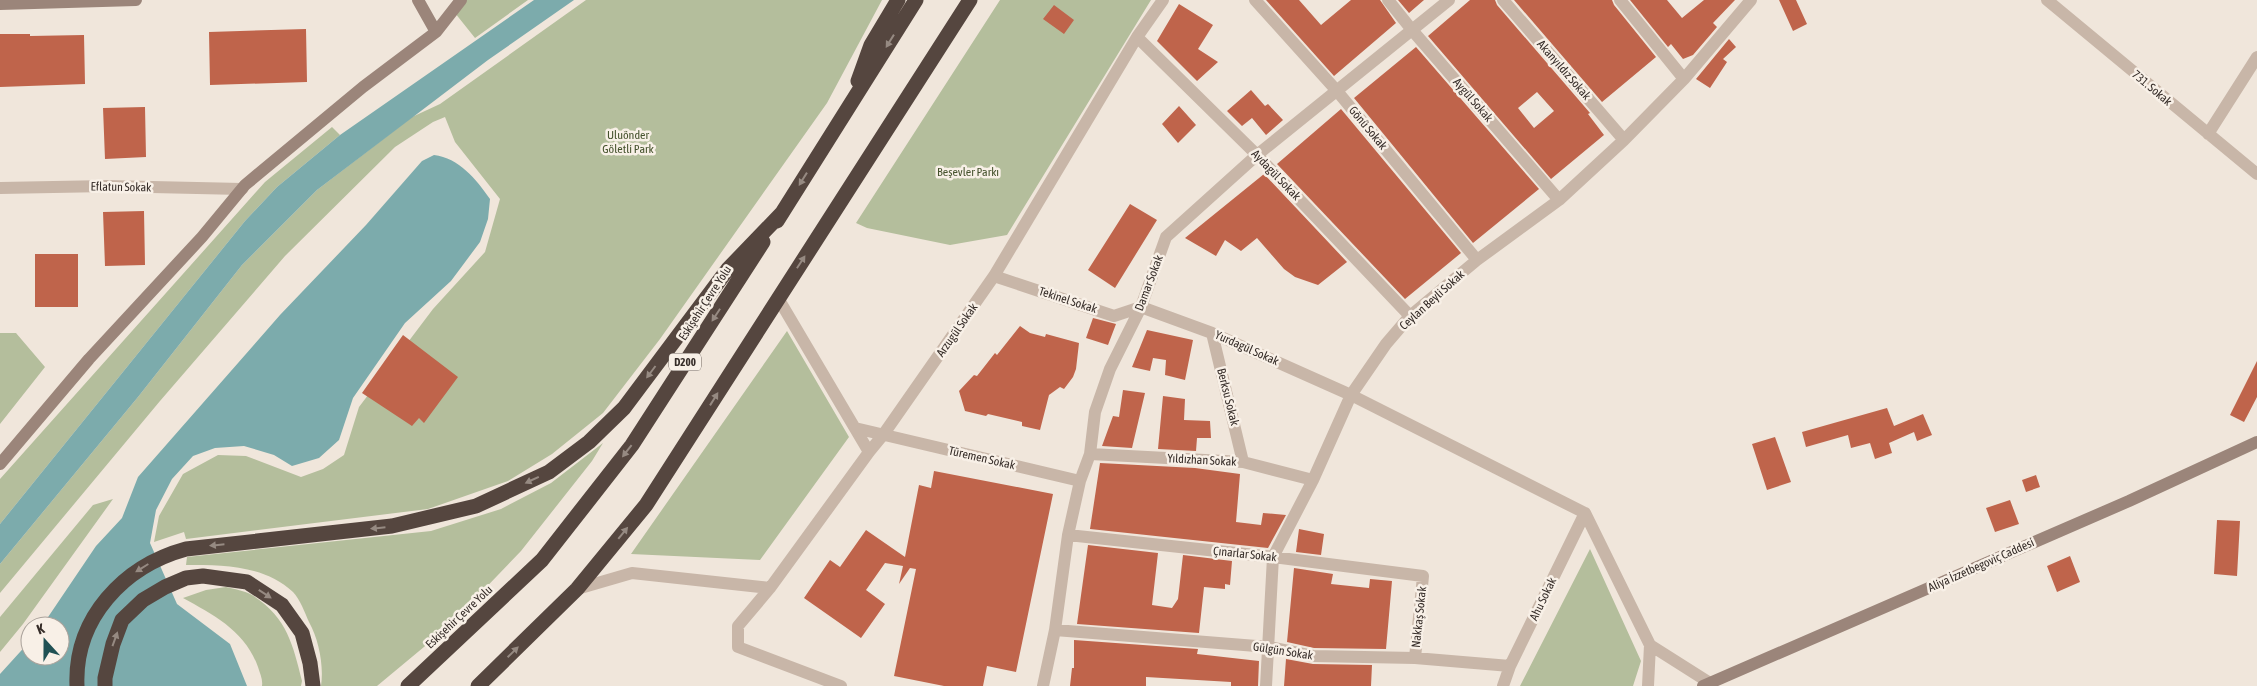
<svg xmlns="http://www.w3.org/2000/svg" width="2257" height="686" font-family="'Asap Condensed',sans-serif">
<rect width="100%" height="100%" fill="#f0e6db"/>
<!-- green -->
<path fill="#b4be9c" d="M465 0H528L475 38 455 13Z
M586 0H882L827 103 660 339 603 413 552 454 508 481 428 509 186 539 184 532 154 542 159 516 183 474 218 455 246 456 301 477 323 469 344 455 359 407 433 309 485 252 500 199 455 142 445 117 433 122 395 147 285 256 160 401 0 593V564L138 397 242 265 317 190 412 117 440 104Z
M1000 0H1151L1007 235 950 245 867 228 856 223Z
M332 127 340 135 277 187 245 221 0 524V479L265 182Z
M787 331 849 437 760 560 631 554Z
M0 333H16L45 367 0 424Z
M603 443 592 461 521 551 448 627 377 686H321C324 666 319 640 309 622 305 613 300 599 293 592 264 565 222 565 186 565L187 557 431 531 501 509 551 483Z
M113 499 23 624 0 652V617L93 505Z
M1590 549 1641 661 1633 686H1520Z
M226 587C234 589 245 591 252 595 287 617 293 645 302 681L301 686H262C263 679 260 674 258 667 245 631 214 615 183 598L206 590Z"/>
<!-- water -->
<path fill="#7cabac" d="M534 0H574L488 60 317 190 242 265 138 397 0 564V524L245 221 277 187 340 135Z
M434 155C459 158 476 179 490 199L488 219 480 242 451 281 405 323 353 398 339 440 319 458 292 466 274 455 244 446 215 448 193 456 172 479 156 510 150 543 177 604 230 644 247 686H0V674L30 641V656H60V626H42L96 546 122 518 138 477 280 315 366 225 422 161Z"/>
<!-- building -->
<path fill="#bf644b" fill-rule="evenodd" d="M1266 0H1299L1321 25 1351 0H1380L1396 23 1334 76Z
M1398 0H1424L1409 13Z
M1470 0H1495L1497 5 1590 113 1588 114 1604 135 1551 179 1428 36ZM1537 92 1554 111 1534 128 1518 108Z
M1514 0H1612L1614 5 1656 57 1602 102Z
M1630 0H1667L1682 18 1704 0H1735L1713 23 1717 27 1693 55 1683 59 1671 44 1668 47Z
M1779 0H1796L1807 24 1793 31Z
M1179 4 1213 25 1198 49 1218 62 1197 81 1157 41Z
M1054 5 1074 20 1064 34 1043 19Z
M306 29 307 82 210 85 209 32Z
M0 34H30V36L84 35 85 84 0 87Z
M1729 39 1736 47 1723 59 1727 62 1710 88 1696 79Z
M1416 47 1539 189 1473 243 1354 98Z
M1251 90 1265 106 1268 104 1283 120 1266 135 1252 118 1242 126 1227 111Z
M1179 106 1196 125 1178 143 1162 124Z
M145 107 146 157 105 159 103 108Z
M1341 109 1461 253 1405 299 1277 164Z
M1264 174 1347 262 1318 285 1295 277 1284 269 1257 238 1241 251 1225 240 1216 256 1185 238Z
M1130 204 1157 220 1115 288 1088 270Z
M144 211 145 265 105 266 103 212Z
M35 254H78V307H35Z
M1093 318 1116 324 1108 345 1086 338Z
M1020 326 1030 333 1045 337 1046 334 1079 343 1076 369 1073 377 1064 389 1060 387 1049 395 1040 430 1022 426V422L988 414 986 416 965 411 959 391 974 375 977 376 995 353 997 355Z
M1147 330 1193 340 1185 380 1165 375 1166 360 1153 358 1150 371 1132 367Z
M403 335 458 377 424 423 419 418 412 426 362 393Z
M2257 361V397L2244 422 2230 415Z
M1123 390 1145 393 1132 448 1102 446 1113 416 1119 417Z
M1163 396 1185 399 1184 420 1210 421 1211 438H1197L1196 451 1158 449Z
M1887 408 1894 426 1923 414 1932 435 1917 441 1914 432 1889 443 1892 453 1875 459 1870 443 1851 448 1848 435 1806 447 1802 432Z
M1775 437 1791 482 1767 490 1752 444Z
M1100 463 1195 468 1240 474 1236 522 1261 525 1263 513 1286 515 1268 548 1090 529Z
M934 471 1053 494 1016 672 987 666 983 686H944L894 676 916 569 910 568 899 584 903 566 885 563 866 590 885 604 861 638 804 598 830 560 840 567 866 530 905 557 919 485 931 488Z
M2036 475 2040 487 2026 492 2022 480Z
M2010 500 2019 524 1995 532 1986 508Z
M2217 520 2240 521 2237 576 2214 574Z
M1299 529 1324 534 1321 555 1296 552Z
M1088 545 1158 553 1152 605 1172 608 1178 599 1183 555 1232 561 1230 585 1225 584V589L1204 587 1199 633 1077 624Z
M2070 556 2080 582 2057 592 2047 566Z
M1294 568 1333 574 1331 584 1369 588 1370 579 1392 581 1386 649 1314 648 1287 642Z
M1074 640 1198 649 1197 654 1259 661 1258 686H1231V682L1146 677V686H1070L1072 668H1074Z
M1286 659 1313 664 1372 665 1371 686H1284Z"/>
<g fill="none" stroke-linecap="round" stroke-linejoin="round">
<!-- street -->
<path stroke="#c8b6a8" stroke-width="12" d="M1255 0 1337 91 1477 260
M1388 0 1412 30 1559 200
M1503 0 1624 140
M1620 0 1684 79
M2047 0 2257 174
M1137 37 1257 155 1410 316
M2208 134 2257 57
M0 188 107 186 242 189
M994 276 1114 316 1141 307
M778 298 869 452
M1141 307 1212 333 1351 395 1585 513 1650 645
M1212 333 1243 462
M855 428 1080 481
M1090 454 1243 462 1313 480
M1068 535 1273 557 1423 576 1415 658
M577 589 632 573 770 588
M1055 630 1269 647 1313 656 1415 658 1510 666
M841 686 738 647V626L770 588 869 452 883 435 994 276 1137 37 1163 0
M1043 686 1055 630 1068 535 1080 481 1090 454 1095 412 1110 369 1141 307 1166 237 1257 155 1449 0
M1266 686 1273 557 1313 480 1351 395 1386 344 1410 316 1477 260 1559 200 1624 140 1684 79 1751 0
M1503 686 1510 666 1585 513
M1648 686 1650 645 1710 683"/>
<!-- secondary -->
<path stroke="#9b857a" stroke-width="12" d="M418 0 436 32
M0 4 136 0
M0 464 89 359 202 237 245 185 363 87 436 32 461 0
M1703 686 2129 501 2257 442"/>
<!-- highway -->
<path stroke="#55463f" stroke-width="15" d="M858 81 871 45 898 0
M777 221 916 0
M77 686C74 618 124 566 186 549L392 526 476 506 549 472 589 442 624 408 728 269 782 213
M105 686V678L113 644 122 620 143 600 165 587 186 578 203 576 247 582 282 605 302 633 310 663 313 686
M408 686 542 560 632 445 763 242
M478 686 577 589 646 505 970 0"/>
</g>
<!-- one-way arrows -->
<defs><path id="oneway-solid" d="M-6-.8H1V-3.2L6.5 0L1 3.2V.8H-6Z" transform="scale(1.25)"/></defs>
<g fill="#968a82">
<use href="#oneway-solid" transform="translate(890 41) rotate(122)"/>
<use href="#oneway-solid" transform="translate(803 179) rotate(122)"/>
<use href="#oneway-solid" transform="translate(801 262) rotate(-57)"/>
<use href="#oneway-solid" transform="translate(716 315) rotate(123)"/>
<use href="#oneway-solid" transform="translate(651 372) rotate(127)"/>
<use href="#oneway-solid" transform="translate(714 399) rotate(-58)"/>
<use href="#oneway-solid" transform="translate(627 451) rotate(128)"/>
<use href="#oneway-solid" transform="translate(532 480) rotate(155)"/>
<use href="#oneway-solid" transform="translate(378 528) rotate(174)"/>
<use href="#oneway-solid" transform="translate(623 533) rotate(-51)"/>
<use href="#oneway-solid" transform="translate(217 545) rotate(174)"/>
<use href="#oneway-solid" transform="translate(142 568) rotate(148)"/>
<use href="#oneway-solid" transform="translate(265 594) rotate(33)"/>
<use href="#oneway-solid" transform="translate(115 639) rotate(-70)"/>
<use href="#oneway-solid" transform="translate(513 652) rotate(-44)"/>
</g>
<g text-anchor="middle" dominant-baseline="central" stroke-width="5" stroke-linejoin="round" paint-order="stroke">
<!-- shield labels -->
<rect fill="#f8f0e7" stroke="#706761" stroke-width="1" x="669" y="353.5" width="32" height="17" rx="4"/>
<g font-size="11" font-weight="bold" fill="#352c28">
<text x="685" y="362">D200</text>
</g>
<!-- street labels -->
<g font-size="12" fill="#352c28" stroke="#f8f0e7">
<text transform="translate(1564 70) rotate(49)">Akanyıldız Sokak</text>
<text transform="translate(2152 88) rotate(40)">731. Sokak</text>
<text transform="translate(1473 100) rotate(49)">Aygül Sokak</text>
<text transform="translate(1368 128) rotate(50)">Gönü Sokak</text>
<text transform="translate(1276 175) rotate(46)">Aydagül Sokak</text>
<text transform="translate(121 187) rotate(1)">Eflatun Sokak</text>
<text transform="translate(1149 283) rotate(-69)">Damar Sokak</text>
<text transform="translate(1068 300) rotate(18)">Tekinel Sokak</text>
<text transform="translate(1432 300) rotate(-42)">Ceylan Beyli Sokak</text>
<text transform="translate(705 303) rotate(-57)">Eskişehir Çevre Yolu</text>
<text transform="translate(957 330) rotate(-55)">Arzugül Sokak</text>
<text transform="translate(1247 348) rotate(24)">Yurdagül Sokak</text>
<text transform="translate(1228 397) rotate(76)">Berksu Sokak</text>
<text transform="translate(982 458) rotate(13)">Türemen Sokak</text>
<text transform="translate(1202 460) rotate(3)">Yıldızhan Sokak</text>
<text transform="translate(1245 554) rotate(6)">Çınarlar Sokak</text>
<text transform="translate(1981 565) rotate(-24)">Aliya İzzetbegoviç Caddesi</text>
<text transform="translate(1543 599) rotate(-64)">Ahu Sokak</text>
<text transform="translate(459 617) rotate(-43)">Eskişehir Çevre Yolu</text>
<text transform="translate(1419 617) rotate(-84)">Nakkaş Sokak</text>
<text transform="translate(1283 651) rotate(9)">Gülgün Sokak</text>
</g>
<!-- park labels -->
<g font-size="12" fill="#45522d" stroke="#f8f0e7">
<text x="628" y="135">Uluönder<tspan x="628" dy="14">Göletli Park</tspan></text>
<text x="968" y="172">Beşevler Parkı</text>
</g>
</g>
<!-- north arrow -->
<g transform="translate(45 641) rotate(339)"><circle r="24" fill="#f8f0e7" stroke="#aaa29b"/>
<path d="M0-4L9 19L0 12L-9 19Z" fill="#205154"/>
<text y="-8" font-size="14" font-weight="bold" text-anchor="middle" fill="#352c28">K</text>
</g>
</svg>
